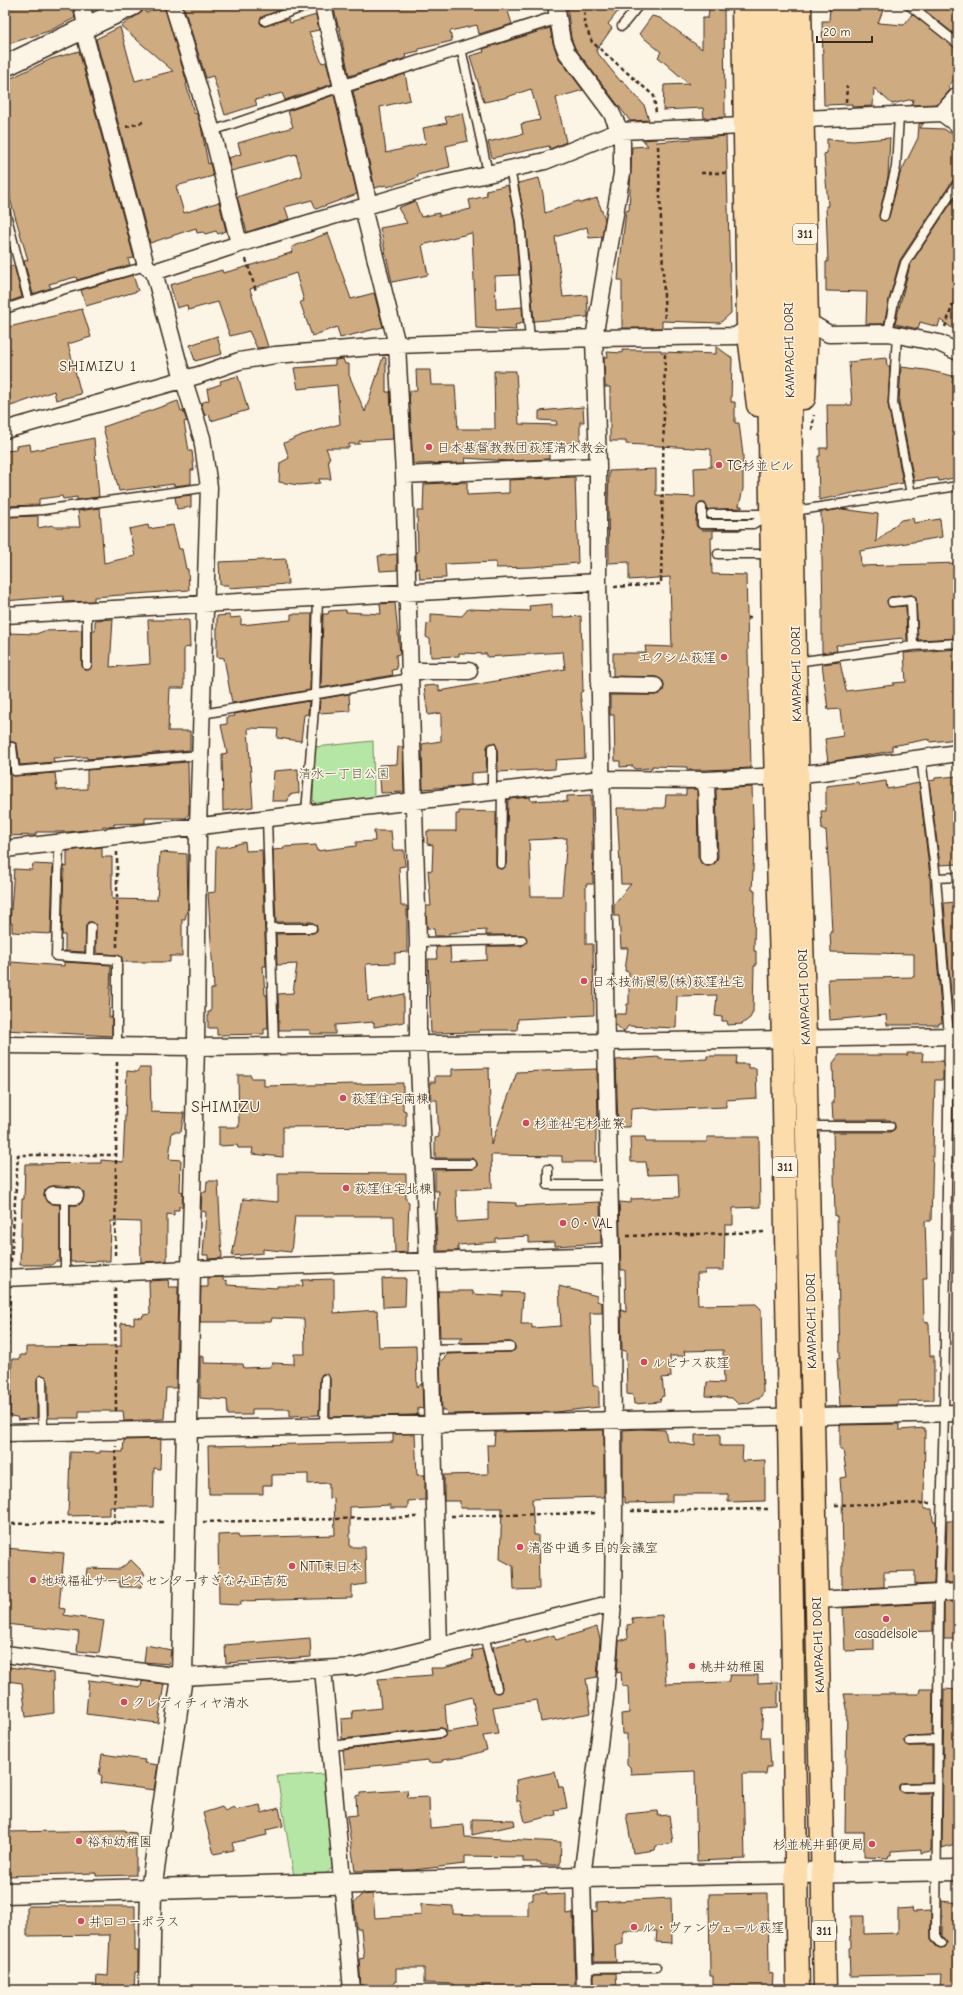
<svg xmlns="http://www.w3.org/2000/svg" width="963" height="1995" font-family="'Comic Neue','Klee One',sans-serif">
<rect width="100%" height="100%" fill="#fcf5e5"/>
<filter id="ink" filterUnits="userSpaceOnUse"><feTurbulence type="fractalNoise" baseFrequency=".025" numOctaves="2"/><feDisplacementMap in="SourceGraphic" scale="8" xChannelSelector="R" yChannelSelector="G"/><feConvolveMatrix kernelMatrix="1 2 1 2 8 2 1 2 1" color-interpolation-filters="sRGB"/></filter>
<g filter="url(#ink)">
<!-- green -->
<path fill="#b5e6a5" stroke="#788862" d="M373 741 374 797 316 804 313 800 315 747Z
M802 1615H807L810 1710 808 1720H802Z
M324 1774 333 1867 326 1874 294 1877 277 1776Z"/>
<!-- building -->
<path fill="#cfab82" stroke="#3b2a1e" fill-rule="evenodd" d="M5 5H73L75 18 49 31 5 45Z
M144 5 146 13 164 5 187 83 186 84 194 113 197 114 201 126 208 164 210 163 213 176 176 186 184 213 219 202 226 231 218 234 216 231 205 234 203 232 197 233 196 228 150 243 96 39 120 27 135 81 173 71 121 26 142 12Z
M183 5H281L282 9 261 18 260 23 264 26 284 20H289L290 23 316 15 319 30 309 32 322 63 326 62 332 84 285 100 282 93 255 100 257 105 225 115 213 76 206 78Z
M333 5H506L512 24 479 34 477 25 450 31 452 41 419 49V51L405 54 406 57 403 59 349 76 339 26H338Z
M567 5H623L608 24 612 28 596 51 621 82 622 80 644 105 649 120 630 121 575 48 571 38Z
M830 5H885L878 23 904 25 912 14 958 49V75L948 87 951 89 938 104 912 105 913 99 892 104 874 88 873 106 852 107V104L824 105 822 21H829Z
M918 5H949L958 12V37Z
M709 9H724L725 117 704 118 703 108 663 110 664 85 689 84 658 57 661 52 639 34 652 16 660 18 702 49V18H708Z
M550 28 553 43 558 57 583 90 556 98 566 142 550 149 549 146 492 158 488 142 523 134 521 124 540 120 531 89 504 98 484 102 470 56 484 52 483 49Z
M79 51 134 258 128 259 130 265 77 280 76 277 49 284 51 288 33 294 24 261 28 260 5 182V81L51 59Z
M405 74 410 100 380 107 386 153 426 143 423 128 447 123 445 117 462 113 468 141 446 146 450 167 417 175 418 177 408 181 387 187 386 185 375 188 353 91Z
M334 95 357 194 316 209 312 200 285 207 289 219 247 232 237 197 302 176 296 154 231 171 228 158 241 154 238 143 293 127 288 111Z
M924 123 920 128 944 129 958 138V178L953 180 900 260 889 300 884 324H866L867 292 826 291V262H828L826 206H828L824 154 827 153V139L853 141 890 138 888 177 879 215 880 220 885 221 889 217 900 174 918 138 919 124Z
M726 136 731 313 720 323 662 321V328H622V280H618L626 211 629 210 632 147 648 146 643 140 656 139 657 142Z
M539 178 543 194 545 213 578 201 581 203 597 198 605 219 602 237 589 238 587 227 555 237 563 297 587 295 588 317 534 321 525 221 518 183Z
M508 185 515 222 519 275 495 276 496 309 522 307 523 323 515 325 516 330 476 328 472 233 422 245 428 275 392 282 380 228 407 223 398 208 415 201 421 217 439 213V216L471 209 469 200 487 196 486 190Z
M958 193V332L940 320 938 327 920 322 918 329 895 324 910 265Z
M328 233 351 299 374 293 383 327 340 338 337 327 312 336 300 302 304 301 296 273 250 289 268 347 257 348 249 331 230 336 218 302 188 310 187 305 177 308 170 285 222 270 223 273 242 268 281 256 293 252 292 247Z
M14 265 22 297 5 303V268Z
M133 275 138 291 86 306 81 290Z
M82 309 91 337 68 344 81 394 56 400 54 391 11 406 5 386V328Z
M217 336 222 354 195 361 190 345Z
M716 346 732 358 731 402H735V423H739L743 455V489L739 506H742V508L708 510 705 503H700L697 508 696 524 697 527 702 530H742H713V538H711L712 574 746 575 751 768 706 770H687V767L652 766V768L635 769 633 766 620 767V761H615L614 715H610V695H655L663 691 664 686 663 681 656 677 613 676V653H646L645 646 672 647 670 581V577L629 580V562L609 563 608 503 609 471 656 469V495L695 497 694 468 711 467V449L626 444V441H610V387H605L604 357H608L607 352 622 353V350H661V352L716 354Z
M383 357 386 358V392H390L393 439 359 441V444H349V448H326L330 458 328 459 331 479H319L320 483 299 485 279 482 280 463 289 458 284 443 302 435 340 424 337 385 298 389 294 368 335 365V360L343 359 345 364H349V375L365 412Z
M886 358 887 366H890L888 404 903 483 819 500 818 456H820V448H828L827 405H852L849 362Z
M901 367 926 370 953 376 952 383 958 385V477L939 481 938 478 914 481 899 403Z
M416 370H430L431 385H455L458 429H495L494 371H516L519 424 557 425 556 421 539 420V411L583 407 584 422H580V443L549 444V459L509 461 465 458 466 463 413 464 409 391H417Z
M238 376 248 410 211 421 209 414 205 416 201 403 209 400 207 389 221 384 220 381Z
M178 401 181 411H183L187 421 184 422 189 451H192L194 470H191V484L174 486V484L119 491 103 427Z
M94 438 99 497 77 500V497L63 499 62 496 39 499V505L5 506V451L16 450V446L30 444 31 451Z
M575 477 578 563 532 567 496 568V562L445 564 446 578 420 579 419 569H416V552H418L417 511H423L424 484 467 482V495L509 493V480Z
M191 495V507L177 509 175 497Z
M100 508 104 563 135 556 129 529 148 525 149 529 173 525 179 549H182L186 569H188L189 590 94 597V601L64 602 63 596 5 601V517L38 516V528L53 525 54 527H80L78 511Z
M842 509 878 514 876 542 901 520 913 518 914 523 940 519 942 537 860 551 861 566 958 563V638L918 640 916 597 911 595 891 597 887 600 889 607 906 606 907 641 903 642V638L843 644V645H836L837 651 822 653V610H823L821 512Z
M397 554V570L380 571 378 556Z
M286 559 288 584 229 588 228 585H220L219 562Z
M395 603 400 654 396 655 397 669 392 670 393 675 321 688 323 614H328L329 611 346 610V612L381 614 380 604Z
M552 604V618L581 616 583 691 580 693 584 723 585 758 556 760 555 769 498 772 497 748 495 743H492L487 748 486 772 471 773V785L423 789 422 744 441 741V713L428 715 424 686 439 685V691L565 669 563 652 487 657V654L459 653V656L431 657 430 639 426 637 427 624 431 623V614L462 616 468 609 530 611 529 606Z
M291 614H312L310 690 232 703 224 658 217 657V616L229 615 231 618 241 617V625L291 620Z
M113 619 110 667 150 664 148 620H189L190 647 184 648V688H170L168 731H190V750L87 759V757L53 758 54 762 20 765 17 744 12 742H5V676H8L9 633 36 634 44 631 82 630V665L84 670H87L92 665V630H95V620Z
M958 649V739L930 742 929 739 892 746V751L828 762 825 739 843 736 840 709 828 710 822 664 840 662 846 691 894 685 893 683 906 682 904 653Z
M349 694 350 711 319 713 320 699Z
M309 701 308 714 304 715 301 741 277 738 278 729 248 728 253 807 223 811 222 754 227 753 221 725 227 724V717L235 716 234 714Z
M398 747H403L404 792 381 793 379 765 397 764Z
M5 752H7L10 772 12 776 55 773 57 790 87 789V770L188 762 189 813 186 818H145V823L114 824V827L103 826V828L68 832H36V835L5 836Z
M298 769 299 793 289 795 288 801H272L274 771Z
M958 776V864L940 865 929 781 935 780V778Z
M886 781 887 789 919 783 930 876 931 904H933L942 1023H939V1025H887L886 1015 830 1020 828 979 914 977V954L831 952 830 932H832L829 873 826 830H822L821 811H826V786L858 782 859 785Z
M752 787 754 849 752 890H755L754 951H756V966H754L753 1012 750 1018 742 1024 728 1025 727 1021H722V1017L715 1016 717 995 677 996 676 1028 628 1026 624 1032 615 1024V1014H626L627 1004H629V972L625 971 628 948H621L619 916H614V904L631 884H621L617 808H665L666 795H686V789H697L698 857 703 865 709 866 716 862 718 857 716 789Z
M591 795 593 884H586V944H593L594 1015 518 1019 517 1030H479V1032L431 1033 428 959H437L436 947H450L451 962 487 960V946H522L527 940 526 937 522 935H486V930L449 933V936H435L434 929 427 928 426 906H431L428 870 432 871 433 845 427 844V831H456V814H459V811L496 812V864L498 868 501 869 506 864 508 799 530 797 531 801 550 800 567 802V796ZM567 838 562 896H531L529 840Z
M374 831H391L393 850H404L405 866 399 867 401 906H407V952L395 953V963L366 964 368 1001 404 994V1022L374 1027V1022L335 1025V1034H310V1030H279L278 994 293 993 297 964 277 965 276 934 312 933 317 931V928L312 922H276L273 850 284 849 283 847 316 845 317 851 356 846V842L375 841Z
M245 842 246 851 262 850 266 966H263L265 995H267L268 1029H264V1034L217 1035V1028H208V1012H211V989H214L208 893 215 892 216 847H226Z
M102 847V857H112V899L157 900 160 852 187 854 188 907 185 919H182V956H170V962H122V957L118 955 96 953V927L92 922H88L86 926 85 952 65 951V935H62L64 866 67 867V851Z
M33 864 53 865 51 934 12 932V923H10L14 869 32 870Z
M958 902V1023H953L944 903Z
M11 962 64 966V962L111 965 109 1017H112V1036L5 1030V969H8V966H11Z
M907 1053H923L922 1061H943V1080H935L931 1221H925L927 1278H923L924 1322 929 1323 930 1356H934V1400L898 1401V1405L840 1406 837 1359 840 1358 837 1216H835L833 1132H890L895 1129V1126L890 1120H833L832 1103H834L833 1063 839 1055H908Z
M707 1056H737L736 1064H748V1068H756L757 1098 726 1100V1107L656 1110 643 1108 631 1109 630 1127H618L616 1060 659 1057V1059L680 1060 707 1059Z
M139 1068H150L151 1112 184 1113 181 1132H172L169 1159 181 1160 180 1191 183 1192 182 1207 179 1206V1210H174V1215L167 1214V1261L141 1262 140 1222 111 1221 110 1261 70 1262V1205H79L83 1201 84 1192 76 1187 53 1186 45 1190 44 1195 48 1203 60 1205V1261H56L52 1265H20L22 1199H24L25 1164 101 1163V1160L123 1162 127 1071 137 1072Z
M489 1068 491 1145 517 1072 597 1069 598 1127H596V1162H562V1156L491 1155 492 1188 456 1190 457 1222 488 1220V1202L516 1203V1206L600 1202 601 1243 555 1246V1242L529 1243V1236L495 1238V1242L458 1245V1251H438L436 1220 439 1191H435V1170L472 1169 477 1167V1164L472 1158H435V1138L439 1137 437 1100H431L430 1082H435V1076H452V1069Z
M238 1075H251V1078H264V1086L403 1083V1110L406 1111V1126L283 1127V1157L252 1154 253 1148H238L237 1145 219 1146V1127H239Z
M630 1137H645L646 1142H707V1137H759L760 1207 733 1208V1225H725L724 1270H705V1274H697L698 1305 756 1304 761 1309 763 1393 759 1399H755L748 1403 738 1404 732 1398 706 1396 707 1382 724 1383 723 1350 684 1351 685 1356H670L671 1377 662 1378 664 1396 661 1397 660 1402 634 1404 633 1395 627 1394 626 1351 622 1350 621 1310 626 1312 625 1270H621L619 1202 631 1203V1199L679 1197 678 1174 648 1175 646 1162H631Z
M278 1173 406 1174V1200L409 1202 407 1252 395 1253 394 1216H295L291 1252 263 1249V1253L232 1256 243 1199 278 1202Z
M207 1181H218L222 1258 208 1259V1255H203L206 1212 201 1211 202 1192H206Z
M223 1277V1280L227 1281V1285L277 1288V1286H303L302 1280 334 1279V1313L377 1310 379 1347 416 1346 417 1388 422 1383 423 1409 418 1408V1414L415 1415 330 1417V1379L326 1374H322L320 1378 319 1415 290 1416V1409H252V1415H228L227 1400 200 1398V1356L204 1357V1363L243 1364 244 1368 270 1367 272 1363 294 1364V1354H305L304 1319 272 1318 271 1322H200L201 1287H208V1278Z
M394 1278H406L405 1306 383 1307 382 1279Z
M168 1280 169 1287H178L176 1388H166L164 1419 124 1421 123 1411H79V1418H48V1380L42 1375 39 1376 37 1380V1418L18 1420 17 1417 10 1416 12 1359H20V1355H26V1347L121 1346V1323L134 1324V1317L142 1318 143 1315 150 1314 149 1281Z
M559 1286 597 1296V1301L602 1303V1313H590L593 1386H599V1407L556 1412 447 1414 446 1410H442L440 1362 448 1354 510 1352 515 1350V1346L510 1342 458 1343 463 1337H440L438 1291H473V1294L503 1296V1292L523 1293 521 1324H532V1328L561 1326Z
M899 1424V1430L925 1428 924 1509H932L933 1521H936L934 1584 915 1585V1571L884 1572V1587L842 1589V1566H843L842 1492H841L840 1478 847 1477 843 1450H840V1425Z
M640 1429 665 1430 667 1440 695 1446V1435L720 1434V1446H743L742 1461 765 1460V1501L728 1502V1494H672V1502L625 1503V1497H623V1430Z
M604 1430V1497L532 1499 534 1535H538L539 1589 514 1590 513 1566 500 1559 502 1508H460V1501H444V1475L488 1474 487 1445H494L495 1432Z
M393 1434H415L417 1475H425V1500L408 1501V1508H390V1505L350 1507V1547H365L366 1584 352 1586V1598L241 1601 240 1605 219 1604 218 1535 238 1534 239 1538 335 1535 334 1498 329 1499V1483L308 1484V1474L272 1475V1485H263V1494H209L208 1446 393 1442Z
M161 1439 160 1469 154 1468 153 1507H110V1515L68 1516 70 1452 100 1453V1451L123 1452 124 1440Z
M947 1521H958V1583H945Z
M5 1548 64 1553 59 1608 65 1609 64 1615 104 1621 99 1653 77 1651 79 1632 5 1624Z
M131 1560 145 1574 141 1579V1587H120V1582L86 1578 87 1568 120 1569Z
M944 1602H958V1639H944Z
M933 1603V1631L874 1633V1650L845 1651 843 1608Z
M662 1615 666 1684 728 1682 730 1675H758V1683L778 1682V1707L763 1708 761 1737H769L771 1767H767L766 1774H743L745 1859 697 1861 695 1771 631 1774 630 1767 627 1764V1734H622L621 1714 629 1713 628 1687 622 1685 621 1672 617 1673 619 1641 628 1638 627 1625 633 1624 632 1618Z
M597 1627 600 1639 597 1677 586 1679 591 1713 541 1722 537 1700 493 1707 498 1734 483 1736 487 1750 464 1757 442 1760 443 1762 429 1763 428 1760 345 1769 343 1750 442 1738 446 1735 445 1729 440 1728 342 1739 341 1719 353 1718 352 1711 381 1708 378 1679 432 1675 431 1668H444L473 1659 472 1651 482 1649 492 1689 498 1693 501 1692 502 1687 493 1647 525 1639 526 1643 554 1635 556 1640ZM472 1697 478 1727 447 1732 445 1704Z
M310 1638 311 1657 226 1663 225 1645Z
M146 1645 171 1650 169 1664 144 1662Z
M9 1667 53 1673 54 1713 26 1717 22 1683 7 1681Z
M89 1680 141 1687 142 1681 164 1684 158 1723 86 1714Z
M920 1689H933L932 1735 908 1736 904 1738V1742L909 1746H932V1782L903 1783 899 1785V1789L904 1793H932L931 1851 921 1853V1849L891 1851V1855H889L888 1858 864 1857V1832H845L847 1708 844 1694H919Z
M944 1689 958 1690V1843L942 1848Z
M102 1754 145 1760 144 1763 158 1765 154 1790 101 1783 102 1776 99 1774Z
M555 1772 559 1787H563L567 1808 555 1810 556 1815 525 1822 520 1801H517L516 1780Z
M407 1790 408 1798 429 1797 430 1828 464 1825 465 1837 561 1842 560 1865H541L540 1862H523V1857L465 1856V1864L413 1870 355 1871 347 1816 357 1815 356 1796 360 1795V1793Z
M260 1805 262 1813 279 1808 283 1826 266 1830 267 1835 232 1843 234 1850 214 1854 203 1813 222 1807 225 1811 234 1807 237 1810Z
M657 1811 658 1816 669 1815 673 1843 656 1846 655 1850 633 1853 626 1814Z
M472 1819 514 1820 515 1825 472 1835Z
M125 1830 126 1832 136 1833V1875L96 1876V1873L8 1876 7 1860H5V1832Z
M533 1893H547V1895L566 1894V1914L573 1913 575 1986H511V1989L492 1990V1986H483L453 1988V1984L424 1983V1968H396V1982H394V1985L361 1987 359 1959 364 1958 361 1929H357L354 1903 361 1895 373 1894 375 1918 421 1915V1904L453 1906V1914L480 1915V1916H528V1900H533Z
M768 1893 769 1973 773 1974 772 1990H725V1986H713V1976H710L709 1894Z
M671 1898 672 1943 656 1942 657 1931H623V1944L615 1946 616 1962H594L592 1912 597 1911V1902Z
M942 1901 958 1903V1990L940 1989 941 1974 850 1976 849 1948 851 1947 850 1916H864V1934L898 1933V1909L912 1908 913 1912 931 1911V1940L937 1947 942 1948 946 1944 942 1936Z
M27 1906H135V1951H138V1972H135L134 1990H96L97 1975 108 1976 110 1935 27 1936Z
M594 1973H616L617 1990H594Z"/>
<g fill="none" stroke-linecap="round" stroke-linejoin="round">
<defs>
<path id="service" d="M909 5 958 44
M265 21 309 5
M622 26 639 5
M461 48 488 173
M212 131 341 87
M510 169 520 221 530 340
M5 210 29 302
M884 216 896 167 899 116
M5 309 62 290 146 266
M888 333 894 301 905 263 958 183
M897 335 893 403 911 494
M702 508V524H753L768 515
M794 511 958 486
M5 512 42 510 209 487
M711 514H770
M718 554H771
M892 602 911 600 913 646
M796 662 913 646 958 643
M87 665V610
M202 714 410 678
M5 747H12L15 771 200 755
M921 758 936 878 949 1036 944 1413 939 1593 936 1931V1938L941 1943
M492 792V748
M306 813 315 695 318 598
M267 818 274 1046
M59 843 56 956 117 960V1046
M501 864 502 791
M936 878 958 877
M270 928H312
M418 942 522 940
M90 958 91 927
M807 1126H890
M424 1164H472
M548 1169V1185H609
M65 1196V1275
M430 1349 510 1347
M42 1380 43 1432
M324 1427 325 1379
M484 1635 497 1688
M909 1741 937 1740
M331 1746 441 1733
M904 1788 936 1787
M584 1968 656 1967"/>
<path id="pedestrian" d="M341 87 558 17"/>
<path id="minor" d="M82 5 86 26
M173 5 212 131 239 244
M323 5 369 205
M83 28 146 266 154 272 179 365 202 438 209 487 198 826 196 1047 190 1269
M942 113 958 95
M803 119 942 113 958 125
M363 208 397 345 404 475 418 942V1044L428 1262 439 1646
M154 272 239 244 430 187 545 161 620 131 745 126
M807 321 829 334 888 333 939 343 958 352
M5 430 199 375 239 361 275 355 397 345 594 338 736 336 748 328
M404 475 598 466
M5 615 598 582
M409 671H469
M599 685 655 686
M706 780 708 857
M5 849 601 779 706 780 776 776 822 772 958 753
M5 1045 196 1047 606 1042 598 582V466L594 338 622 173V143L620 131 611 112 567 53 562 41 556 5
M53 1195 75 1196
M5 1278 190 1269 611 1255 606 1042 958 1036
M5 1433 958 1413
M816 1600 958 1592
M5 1654 182 1677 355 1667 613 1603
M323 1669 352 1990
M585 1990 582 1877 605 1698 613 1603 614 1512 611 1255"/>
<path id="tertiary" d="M5 66 133 5
M5 1893 582 1877 958 1870
M149 1990 151 1890 182 1677 190 1269"/>
<path id="primary" d="M743 5 748 328 758 405
M763 5 775 748 783 1040 798 1990
M782 5 798 805 805 1039 825 1990
M800 5 807 321 804 398"/>
</defs>
<!-- service casing -->
<use href="#service" stroke="#3b2a1e" stroke-width="11"/>
<!-- pedestrian casing -->
<use href="#pedestrian" stroke="#3b2a1e" stroke-width="15"/>
<!-- minor casing -->
<use href="#minor" stroke="#3b2a1e" stroke-width="19"/>
<!-- tertiary casing -->
<use href="#tertiary" stroke="#3b2a1e" stroke-width="23"/>
<!-- primary casing -->
<use href="#primary" stroke="#3b2a1e" stroke-width="25"/>
<!-- path -->
<path stroke="#3b2a1e" stroke-width="2.5" stroke-dasharray="4 3" stroke-linecap="butt" d="M585 5 584 22 592 42 654 96 656 113
M846 102 847 86
M126 127 143 122
M658 146 665 321
M701 173H726
M246 259 256 291
M945 327 958 290
M812 430 814 415
M614 587 661 584 665 354
M747 618H754
M117 852V947
M627 1236 766 1232
M115 1255 117 1062
M11 1262 18 1155H116
M115 1288 116 1413
M5 1409 10 1295
M835 1505 930 1503
M631 1511 770 1509
M451 1516 598 1513
M203 1522 418 1517
M5 1524 166 1522
M114 1524 116 1446"/>
<!-- service -->
<use href="#service" stroke="#fcf5e5" stroke-width="8"/>
<!-- pedestrian -->
<use href="#pedestrian" stroke="#fcf5e5" stroke-width="12"/>
<!-- minor -->
<use href="#minor" stroke="#fcf5e5" stroke-width="16"/>
<!-- tertiary -->
<use href="#tertiary" stroke="#fcf5e5" stroke-width="20"/>
<!-- primary -->
<use href="#primary" stroke="#fddcac" stroke-width="22"/>
</g>
</g>
<!-- markers -->
<g fill="#d1495b" stroke="#fcf5e5" stroke-width="1.5">
<circle cx="429" cy="447" r="4"/>
<circle cx="719" cy="465" r="4"/>
<circle cx="724" cy="657" r="4"/>
<circle cx="584" cy="981" r="4"/>
<circle cx="343" cy="1098" r="4"/>
<circle cx="526" cy="1123" r="4"/>
<circle cx="346" cy="1188" r="4"/>
<circle cx="563" cy="1223" r="4"/>
<circle cx="644" cy="1362" r="4"/>
<circle cx="520" cy="1547" r="4"/>
<circle cx="292" cy="1566" r="4"/>
<circle cx="33" cy="1580" r="4"/>
<circle cx="886" cy="1619" r="4"/>
<circle cx="692" cy="1666" r="4"/>
<circle cx="124" cy="1702" r="4"/>
<circle cx="79" cy="1841" r="4"/>
<circle cx="872" cy="1844" r="4"/>
<circle cx="81" cy="1921" r="4"/>
<circle cx="634" cy="1927" r="4"/>
</g>
<g text-anchor="middle" dominant-baseline="central" stroke-width="3" stroke-linejoin="round" paint-order="stroke">
<!-- shield labels -->
<g fill="#fcf5e5" stroke="#75675a" stroke-width="1">
<rect x="793" y="224" width="24" height="20" rx="3"/>
<rect x="773" y="1157" width="24" height="20" rx="3"/>
<rect x="812" y="1921" width="24" height="20" rx="3"/>
</g>
<g font-size="12" font-weight="bold" fill="#3b2a1e">
<text x="805" y="234">311</text>
<text x="785" y="1167">311</text>
<text x="824" y="1931">311</text>
</g>
<!-- street labels -->
<g font-size="13" fill="#3b2a1e" stroke="#fcf5e5">
<text transform="translate(789 350) rotate(-91)">KAMPACHI DORI</text>
<text transform="translate(796 674) rotate(-91)">KAMPACHI DORI</text>
<text transform="translate(804 997) rotate(-92)">KAMPACHI DORI</text>
<text transform="translate(811 1321) rotate(-91)">KAMPACHI DORI</text>
<text transform="translate(818 1645) rotate(-92)">KAMPACHI DORI</text>
</g>
<!-- poi labels -->
<g font-size="13" fill="#3b2a1e" stroke="#fcf5e5" text-anchor="start">
<text x="437" y="447">日本基督教教団荻窪清水教会</text>
<text x="727" y="465">TG杉並ビル</text>
<text x="716" y="657" text-anchor="end">エクシム荻窪</text>
<text x="592" y="981">日本技術貿易(株)荻窪社宅</text>
<text x="351" y="1098">荻窪住宅南棟</text>
<text x="534" y="1123">杉並社宅杉並寮</text>
<text x="354" y="1188">荻窪住宅北棟</text>
<text x="571" y="1223">O・VAL</text>
<text x="652" y="1362">ルビナス荻窪</text>
<text x="528" y="1547">清沓中通多目的会議室</text>
<text x="300" y="1566">NTT東日本</text>
<text x="41" y="1580">地域福祉サービスセンターすぎなみ正吉苑</text>
<text x="886" y="1633" text-anchor="middle">casadelsole</text>
<text x="700" y="1666">桃井幼稚園</text>
<text x="132" y="1702">クレディチィヤ清水</text>
<text x="87" y="1841">裕和幼稚園</text>
<text x="864" y="1844" text-anchor="end">杉並桃井郵便局</text>
<text x="89" y="1921">井口コーポラス</text>
<text x="642" y="1927">ル・ヴァンヴェール荻窪</text>
</g>
<!-- park labels -->
<g font-size="13" fill="#5a5940" stroke="#fcf5e5">
<text x="344" y="773">清水一丁目公園</text>
</g>
<!-- neighbourhood labels -->
<g font-size="14" letter-spacing="1" fill="#3b2a1e" stroke="#fcf5e5">
<text x="98" y="366">SHIMIZU 1</text>
</g>
<!-- quarter labels -->
<g font-size="15" letter-spacing="1" fill="#3b2a1e" stroke="#fcf5e5">
<text x="226" y="1107">SHIMIZU</text>
</g>
</g>
<!-- margin -->
<rect width="963" height="1995" fill="none" stroke="#fcf5e5" stroke-width="20"/>
<rect x="10" y="10" width="943" height="1975" fill="none" stroke="#3b2a1e" stroke-width="1.5" filter="url(#ink)"/>
<!-- scale -->
<path d="M817 36v6h55v-6" fill="none" stroke="#3b2a1e" stroke-width="2"/>
<text x="823" y="36" font-size="12" fill="#3b2a1e" stroke="#fcf5e5" stroke-width="3" paint-order="stroke">20 m</text>
</svg>
